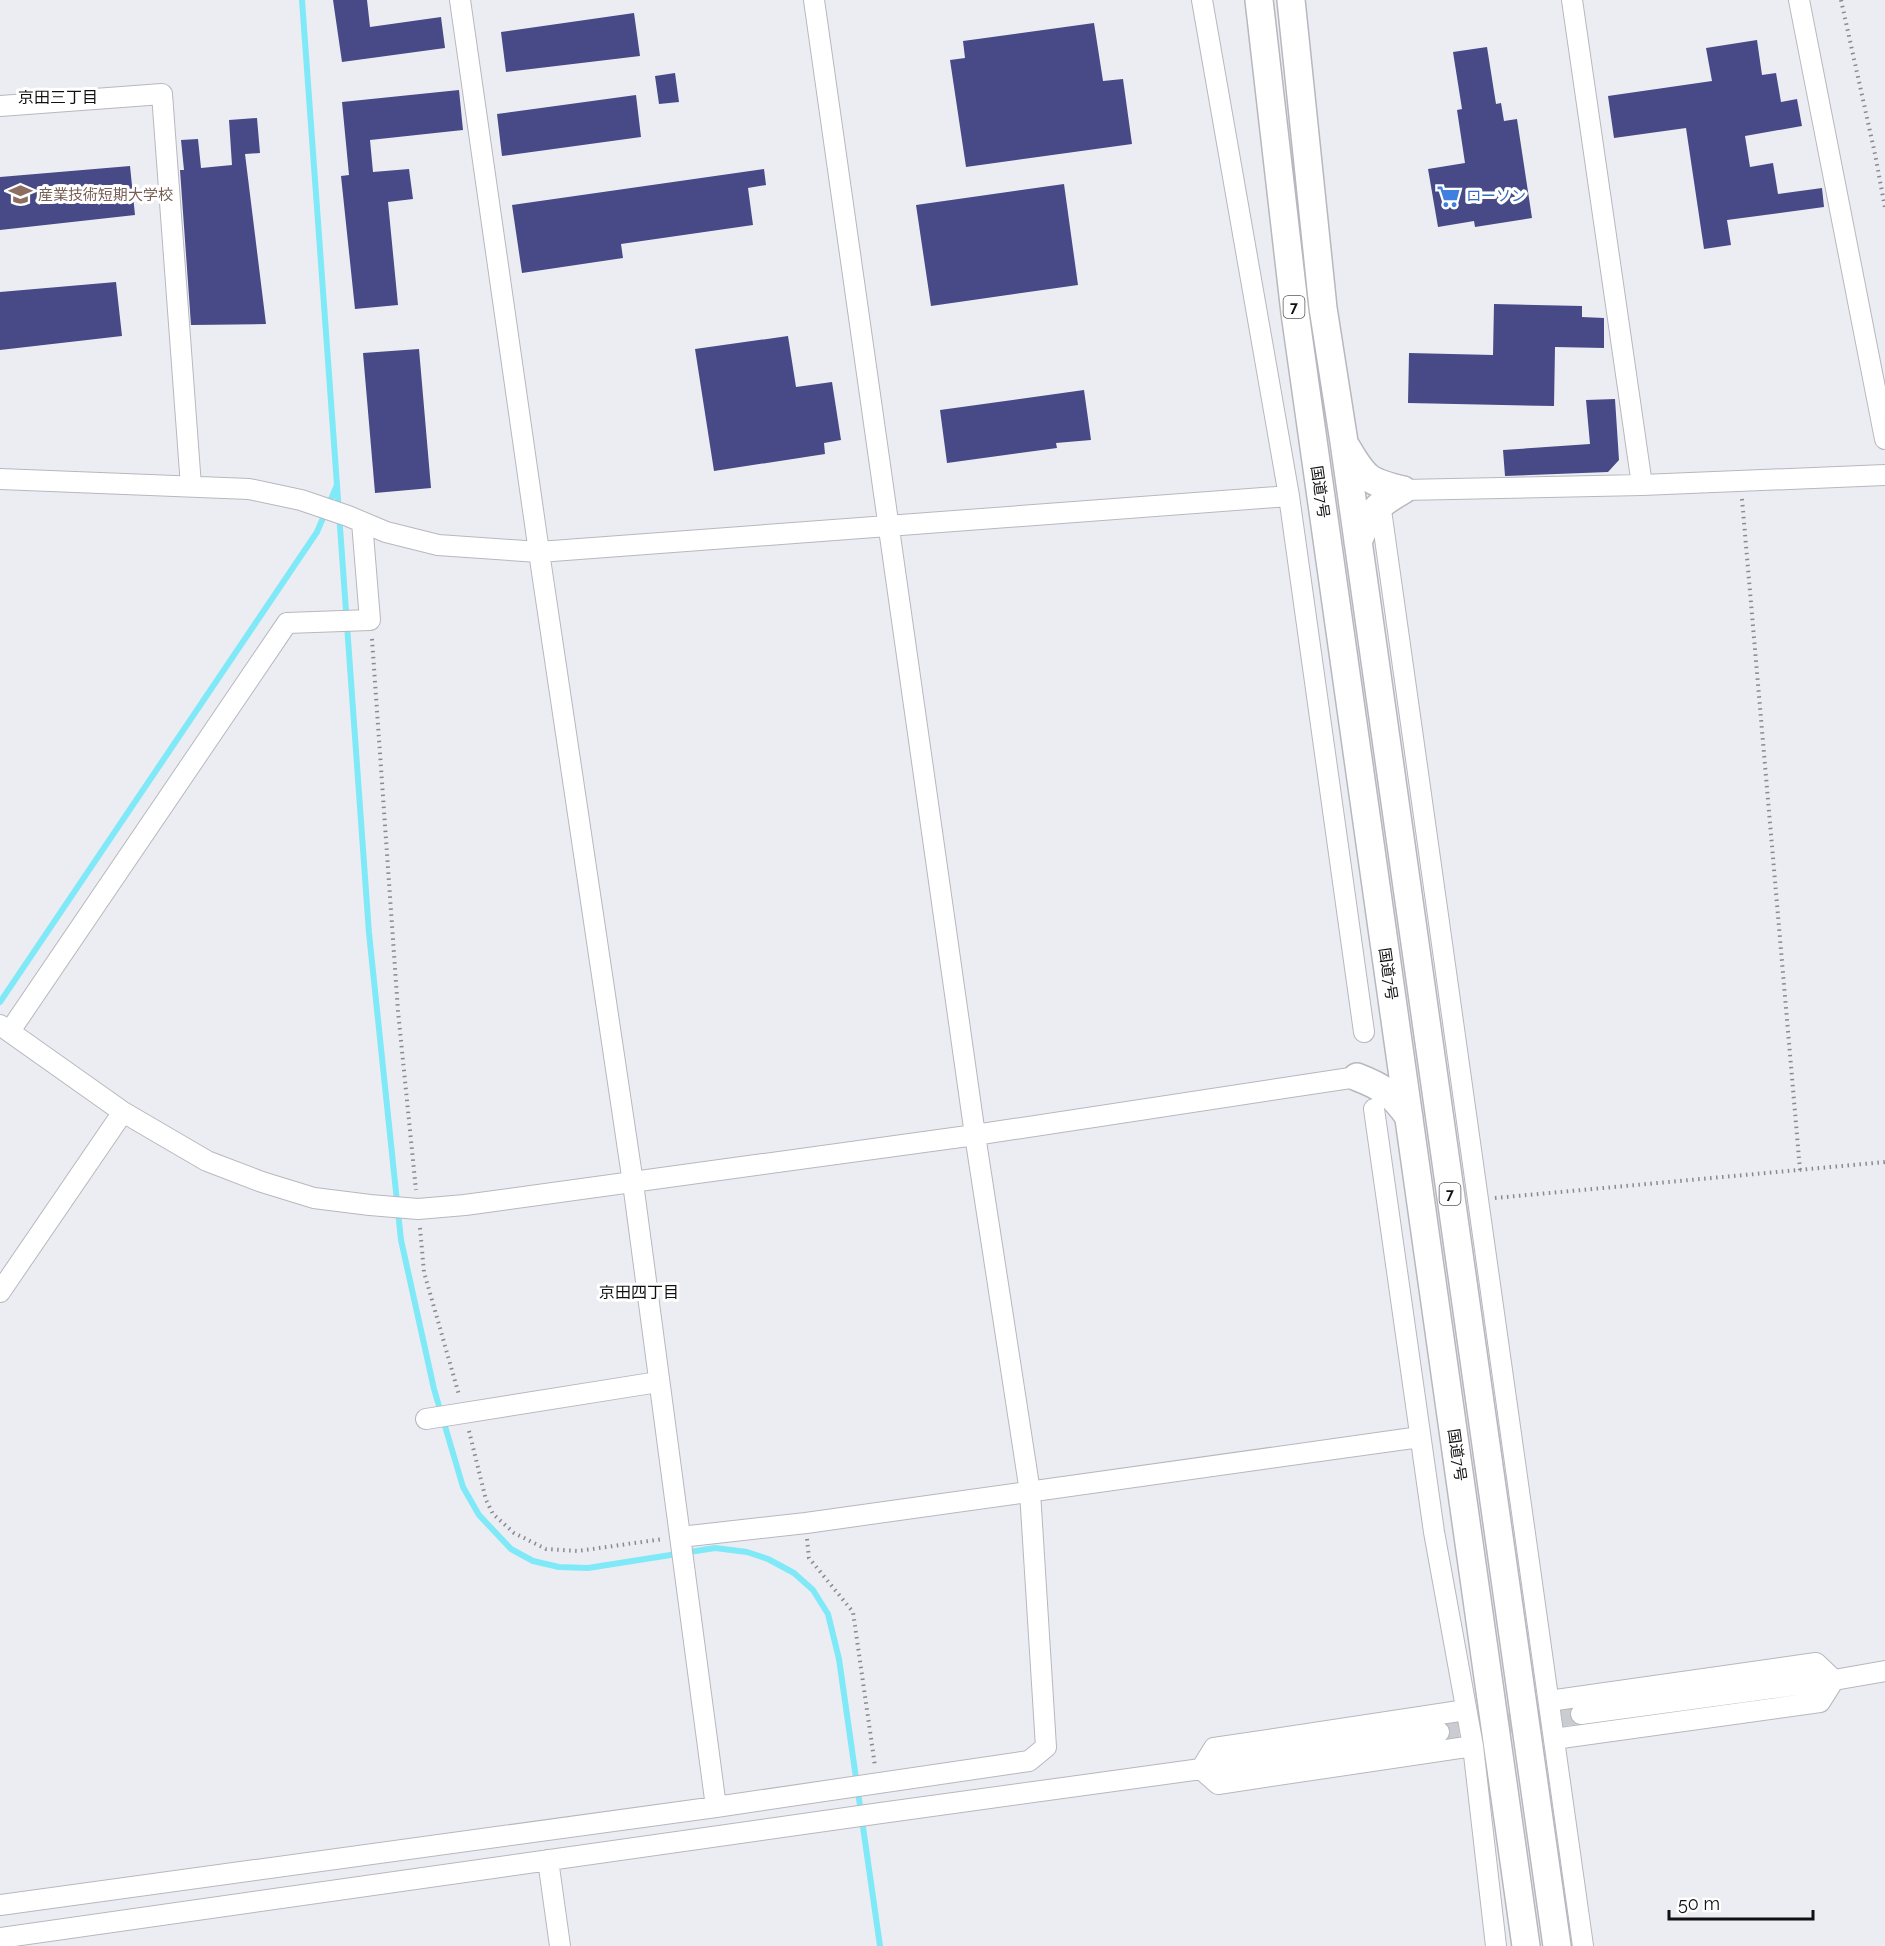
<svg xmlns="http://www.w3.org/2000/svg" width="1885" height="1946" font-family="Raleway,'Noto Sans JP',sans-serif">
<rect width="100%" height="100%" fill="#ecedf3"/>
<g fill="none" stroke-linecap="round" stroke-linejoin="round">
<!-- stream -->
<path stroke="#80e9f7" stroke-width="6" d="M337 485 369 933 401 1240 434 1389 463 1487 479 1515 511 1549 533 1561 559 1567 588 1568 715 1548 747 1552 768 1559 794 1573 813 1590 828 1614 839 1659 880 1946
M0 1002 317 532 337 485 302 0"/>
</g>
<!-- building -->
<path fill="#474a87" d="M333 0H367L370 27 441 17 445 48 342 62Z
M634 13 640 56 506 72 501 32Z
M1094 23 1103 81 1123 79 1132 144 966 167 950 60 965 58 963 41Z
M1757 40 1762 75 1776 73 1781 102 1797 99 1802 126 1745 136 1750 167 1773 163 1778 194 1822 188 1824 207 1727 220 1731 245 1704 249 1686 128 1614 138 1608 96 1712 81 1706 48Z
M1487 47 1496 104 1501 103 1504 121 1517 119 1532 218 1475 227 1474 221 1438 227 1428 169 1465 163 1457 110 1462 109 1453 52Z
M675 73 679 102 659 104 655 76Z
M459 90 463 130 370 140 373 172 409 169 413 199 388 202 398 305 355 309 341 176 349 175 342 102Z
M636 95 641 137 502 156 497 114Z
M257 118 260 153 245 154 266 324 191 325 180 170H184L181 140 198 139 201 168 232 165 229 120Z
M130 166 135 215 0 230V177Z
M764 169 766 185 748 188 753 225 621 244 623 258 522 273 512 205Z
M1064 184 1078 285 931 306 916 205Z
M116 282 122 336 0 350V292Z
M1494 304 1582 306V317L1604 318V348L1555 347 1554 406 1408 403 1409 353 1493 355Z
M788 336 796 387 832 382 841 440 824 443 825 454 714 471 695 349Z
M419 349 431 488 375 493 363 353Z
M1084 390 1091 440 1056 443 1057 448 947 463 940 410Z
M1615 399 1619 460 1608 472 1505 476 1503 450 1590 444 1586 400Z"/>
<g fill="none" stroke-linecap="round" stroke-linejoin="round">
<!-- minor-tunnel -->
<path stroke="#cbccd1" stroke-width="20" stroke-dasharray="20 10" stroke-linecap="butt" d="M1439 1732 1581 1714"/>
<defs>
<path id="minor" d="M460 0 539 552 633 1183 716 1807
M1202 0 1289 496 1364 1032
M1572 0 1642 485
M1799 0 1885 439
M0 106 162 94 191 486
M0 479 249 489 301 500 348 516 386 532 438 545 539 552 1289 496
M1403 490 1642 485 1885 475
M1380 503 1583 1946
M0 1025 123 1112 207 1161 262 1182 314 1198 370 1205 418 1209 465 1205 975 1135 1357 1077
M10 1031 287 623 370 620 362 522
M1374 1109 1434 1532 1473 1746 1496 1946
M0 1292 123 1112
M426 1419 658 1382
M680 1537 806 1523 1420 1437
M1549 1701 1816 1663 1834 1680
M1581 1714 1834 1680 1885 1671
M1554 1739 1820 1702 1834 1680
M1201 1769 1218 1784 1473 1746
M1201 1769 1214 1748 1466 1710
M548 1860 560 1946
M0 1905 716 1807 1029 1761 1046 1747 1030 1492 975 1135 814 0
M0 1938 881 1813 1201 1769 1439 1732"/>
<path id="highway" d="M1259 0 1295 313 1526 1946
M1291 0 1323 308 1344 442 1557 1946
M1347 448C1365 479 1369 482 1403 490
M1358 542C1370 512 1375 506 1403 490
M1357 1077C1383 1087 1393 1094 1409 1117"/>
</defs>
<!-- minor casing -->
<use href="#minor" stroke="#b7b8be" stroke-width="22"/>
<!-- highway casing -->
<use href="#highway" stroke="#b7b8be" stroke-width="30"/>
<!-- path -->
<path stroke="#89898e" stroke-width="4" stroke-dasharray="1.5 4.5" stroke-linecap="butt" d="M1841 0 1875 154 1885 208
M1742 499 1800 1170
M372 639 398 1011 416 1190
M1495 1198 1885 1162
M420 1228 424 1272 459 1395
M469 1431 486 1500 493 1514 514 1533 546 1549 578 1551 663 1539
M807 1539 809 1558 853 1612 875 1766"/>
<!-- minor -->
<use href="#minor" stroke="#fff" stroke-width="20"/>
<!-- highway -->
<use href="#highway" stroke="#fff" stroke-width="27"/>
</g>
<!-- icons -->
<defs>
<symbol id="university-bare" viewBox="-9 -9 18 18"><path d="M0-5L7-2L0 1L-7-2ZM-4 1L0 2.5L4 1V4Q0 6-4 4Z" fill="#8d6e63" stroke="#fff" stroke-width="2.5" paint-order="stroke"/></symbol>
<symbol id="supermarket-bare" viewBox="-9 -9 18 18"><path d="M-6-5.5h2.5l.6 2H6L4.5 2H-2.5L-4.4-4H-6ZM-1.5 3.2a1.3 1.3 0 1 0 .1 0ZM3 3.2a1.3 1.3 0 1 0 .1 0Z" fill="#3f7fe0" stroke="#fff" stroke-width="2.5" paint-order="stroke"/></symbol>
</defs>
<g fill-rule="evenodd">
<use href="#university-bare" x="4" y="178" width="33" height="33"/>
<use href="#supermarket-bare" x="1432" y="180" width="33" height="33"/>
</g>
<g text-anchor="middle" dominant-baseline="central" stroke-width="6" stroke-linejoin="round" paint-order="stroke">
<!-- shield labels -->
<g fill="#fff" stroke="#58585a" stroke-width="1.5">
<rect x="1283.5" y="296" width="21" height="22" rx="4.5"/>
<rect x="1439.5" y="1183" width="21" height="22" rx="4.5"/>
</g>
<g font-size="14" font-weight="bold" fill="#111113">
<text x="1294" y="307">7</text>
<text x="1450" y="1194">7</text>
</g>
<!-- education labels -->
<g font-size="15" fill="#785e54" stroke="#fff" text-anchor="start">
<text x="38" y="195">産業技術短期大学校</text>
</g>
<!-- shop labels -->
<g font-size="15" fill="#366cbe" stroke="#fff" text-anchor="start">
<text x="1466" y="196">ローソン</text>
</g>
<!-- street labels -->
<g font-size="15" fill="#111113" stroke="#fff">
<text transform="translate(1320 492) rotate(82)">国道7号</text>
<text transform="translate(1388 974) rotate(82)">国道7号</text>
<text transform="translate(1457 1455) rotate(82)">国道7号</text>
</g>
<!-- neighbourhood labels -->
<g font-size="16" fill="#111113" stroke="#fff">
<text x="58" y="97">京田三丁目</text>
<text x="639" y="1292">京田四丁目</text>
</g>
</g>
<!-- scale -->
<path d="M1669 1910v9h144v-9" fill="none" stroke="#111113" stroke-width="3"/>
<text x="1678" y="1910" font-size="18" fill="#111113" stroke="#ffffff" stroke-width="4.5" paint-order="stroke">50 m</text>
</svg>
